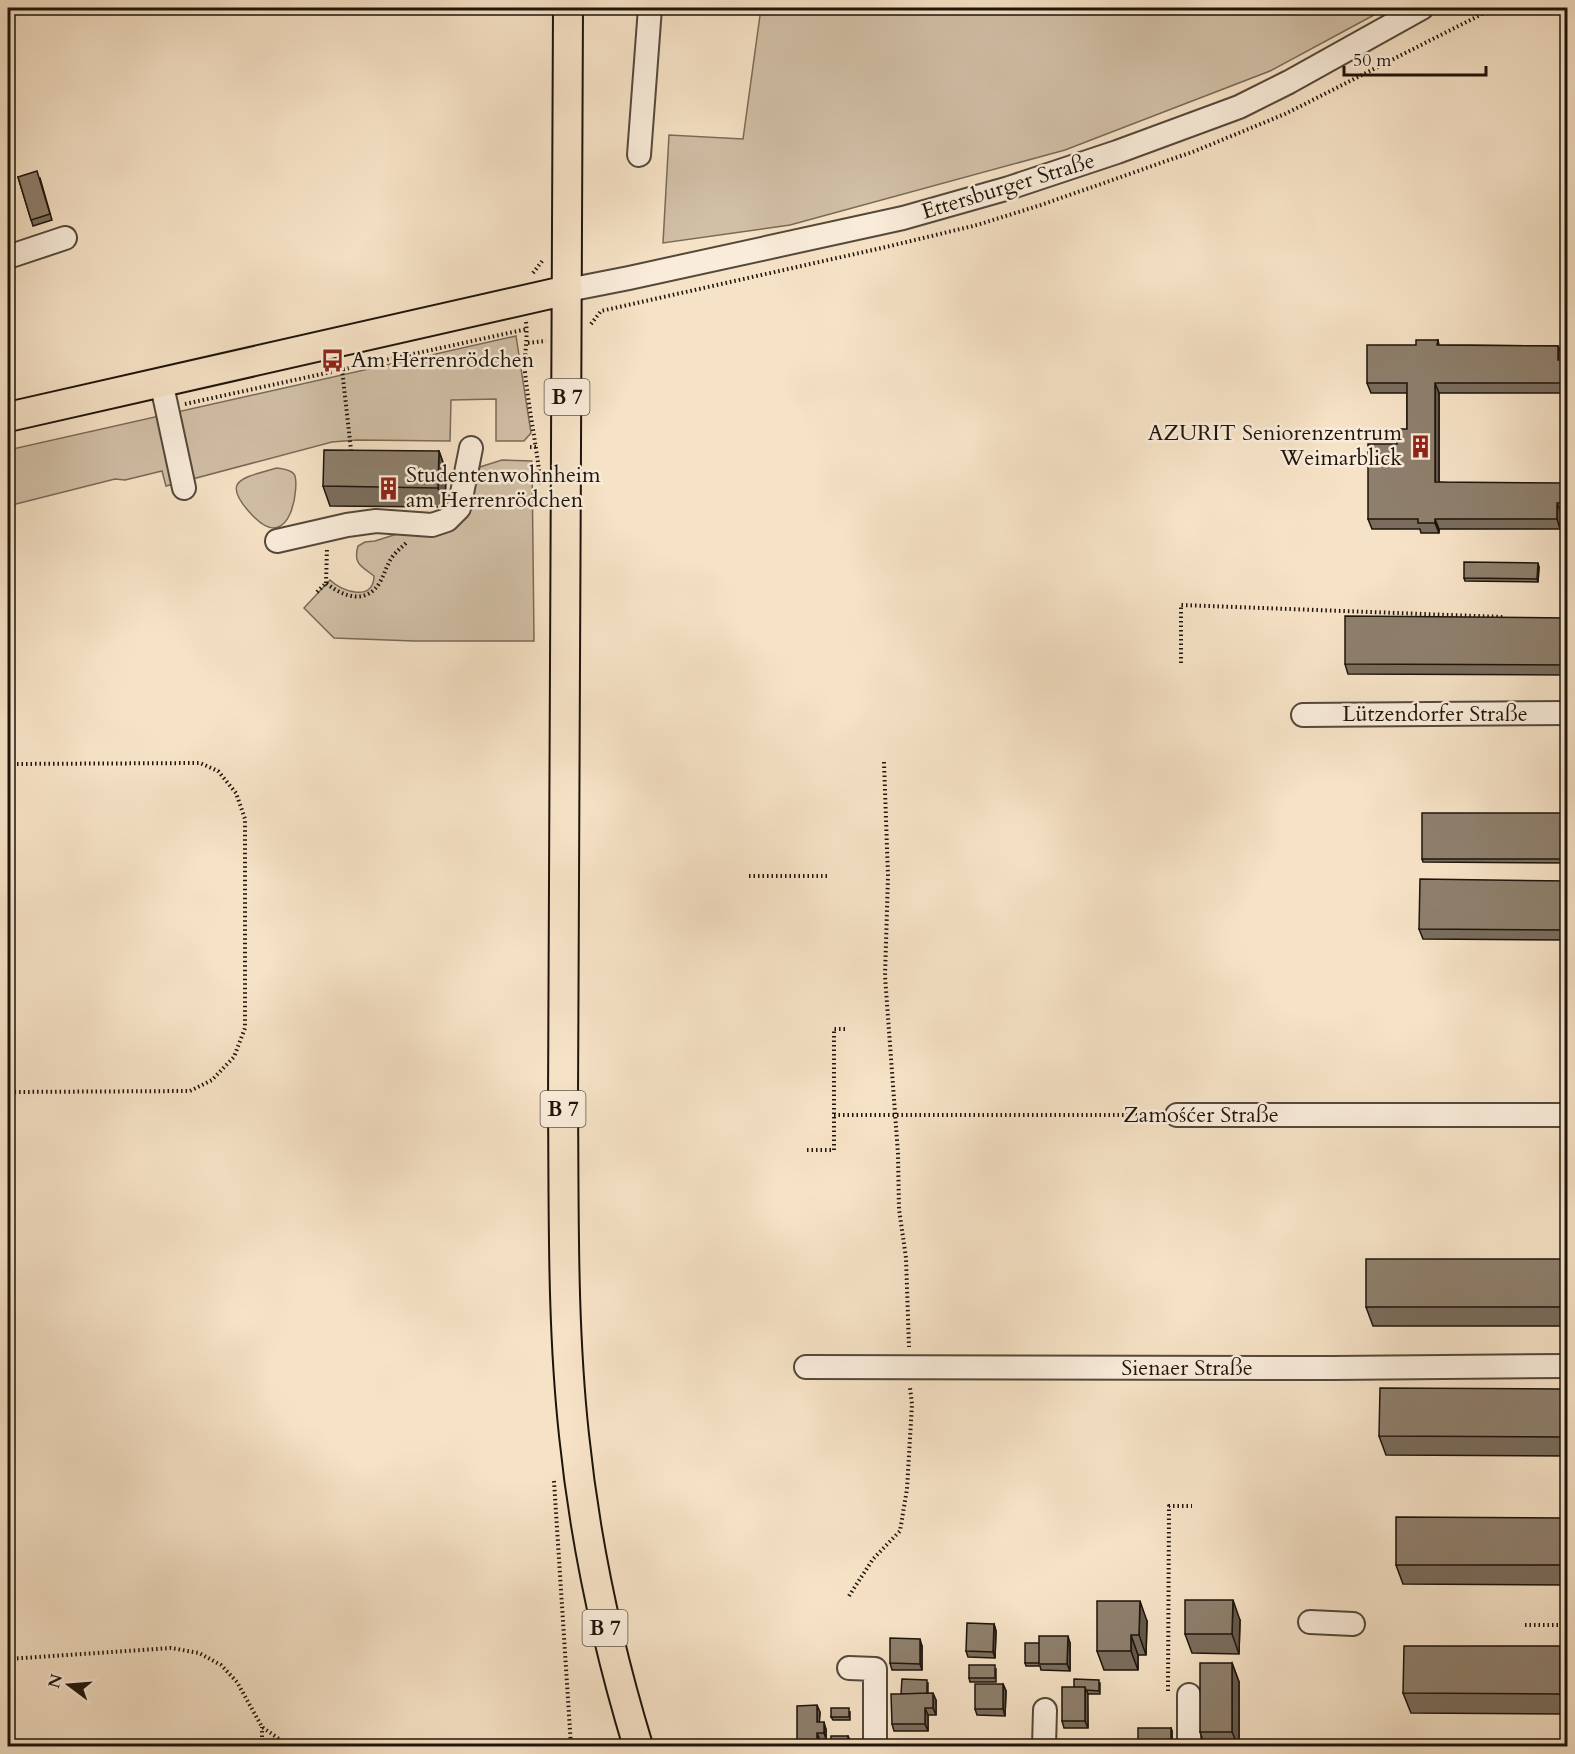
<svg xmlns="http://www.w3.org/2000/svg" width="1575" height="1754" font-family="Cardo,serif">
<rect width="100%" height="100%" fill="#f6e2c6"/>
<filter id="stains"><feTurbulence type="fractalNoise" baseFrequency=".00333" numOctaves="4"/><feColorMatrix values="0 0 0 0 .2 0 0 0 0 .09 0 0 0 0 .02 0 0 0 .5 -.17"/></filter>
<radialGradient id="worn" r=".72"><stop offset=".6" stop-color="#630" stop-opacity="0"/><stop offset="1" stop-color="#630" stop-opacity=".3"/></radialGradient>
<!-- green -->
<path fill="#d1bfa6" stroke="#786a58" stroke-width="1.5" d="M761 8H1387L1270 71 1065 150 790 225 663 243 669 135 743 139Z
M516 336 531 433 524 441H496V399L451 400 450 441 357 440 332 442 166 486 162 471 125 480 115 479 8 506V450Z
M502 460 532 461 534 641H414L334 638 304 608 330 580C342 592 374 602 374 576 361 566 353 564 358 546L365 542 375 541 397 534 429 532 470 484 480 467Z
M277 468C283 469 290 469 294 474 300 482 292 555 254 517 218 480 242 478 277 468Z"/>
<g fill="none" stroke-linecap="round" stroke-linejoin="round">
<defs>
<path id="minor" d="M639 155 650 8
M8 257 65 238
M568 290 629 278 903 218 1009 188 1117 152 1239 107 1289 82 1422 8
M161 381 184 488
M277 541 347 525 376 521 432 525 447 520 459 508 471 448
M1303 715 1568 713
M1177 1115H1568
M806 1367 1333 1368 1568 1366
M1310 1622 1353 1624
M849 1668 875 1669V1746
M1044 1746 1045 1710
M1189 1746V1695"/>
<path id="major" d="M568 8 563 1102C564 1213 562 1324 574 1435 585 1541 607 1644 638 1746
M8 417 568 290"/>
</defs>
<!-- minor casing -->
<use href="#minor" stroke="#54483a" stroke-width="26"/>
<!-- major casing -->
<use href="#major" stroke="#1e140b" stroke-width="32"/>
<!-- path -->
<path stroke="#1e140b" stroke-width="4" stroke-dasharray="1.5 3" stroke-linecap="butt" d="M533 273 543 260
M526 322C528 339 524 355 525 372 529 411 537 448 541 487
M591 324 601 311 886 247 977 225 1041 205 1195 151 1285 114 1494 8
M528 343 546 341
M342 369 351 450
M185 404 527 329
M530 447H537
M326 583 327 548
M317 592 326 583C343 597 367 605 380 582 385 573 387 564 393 556 397 551 402 547 407 542
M1181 663V605L1504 617
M884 762 888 876 885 976 898 1154 899 1209 906 1258 909 1347
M8 764 200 763 218 771 236 793 245 819V1028L234 1057 212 1080 190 1091 8 1092
M749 876H828
M834 1115H1157
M807 1150H834V1029H848
M554 1481 571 1746
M849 1596 873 1559 900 1531 907 1489 912 1404 910 1388
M1525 1625H1568
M8 1659 171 1648 199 1653 221 1665 237 1682 262 1727 282 1741 297 1746
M1168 1691 1169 1506H1192
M262 1746V1727"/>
<!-- minor -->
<use href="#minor" stroke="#f9ecda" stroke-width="22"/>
<!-- major -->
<use href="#major" stroke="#f6e2c6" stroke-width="28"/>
</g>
<!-- wall -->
<path fill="#7a6d5d" stroke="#1e140b" stroke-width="1.5" d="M18 177 40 178 52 220 33 226Z
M1438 340 1439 345 1558 346 1562 356V360H1566L1568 365V393H1439V482L1568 492V513H1561L1560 529H1439V533H1421L1420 529H1372L1368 519 1397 444 1407 429V393H1371L1367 383 1416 345Z
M439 451 446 471 445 507 330 506 323 486Z
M1539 567 1538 582 1465 581 1464 578Z
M1568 618V675L1348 674 1345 664Z
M1568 813V863L1423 862 1422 859Z
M1568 881V940L1423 939 1419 929Z
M1568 1276V1326H1373L1366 1307Z
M1568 1406V1456L1386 1455 1379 1436Z
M1568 1536V1585L1403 1584 1396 1565Z
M1240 1620 1239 1654 1192 1653 1185 1634Z
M1147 1621 1146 1655H1138V1670H1104L1097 1651Z
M994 1624 996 1631 995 1658 968 1657 966 1651Z
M1070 1643V1671L1041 1670 1040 1666H1026L1025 1663Z
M922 1646V1670H892L890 1663Z
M1232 1663 1239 1682V1746H1205L1200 1732Z
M1567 1666V1714L1411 1713 1403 1693Z
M996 1669V1682H970L969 1678Z
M928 1683V1693L936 1700V1715H928V1731H894L892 1724 901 1694Z
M1100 1683V1694H1087L1088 1728H1064L1062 1721 1074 1687Z
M1003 1684 1006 1691 1005 1716 977 1715 975 1709Z
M820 1712 819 1722 826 1729V1739L820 1740 797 1746Z
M850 1712V1720H833L831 1717Z
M1171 1728 1172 1731V1746H1139L1138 1743Z
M848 1736 850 1740V1746H831V1745Z"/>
<!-- shaded-wall -->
<path fill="#63594c" stroke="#1e140b" stroke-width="1.5" d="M1558 346 1562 356 1561 370 1558 360Z
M1566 360 1568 365V388L1566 383Z
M1435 383 1439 393V492L1435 482Z
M439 451 446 471 445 507 438 488Z
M1564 483 1568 492V512L1564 503Z
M1557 503 1561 513 1560 529 1557 519Z
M1435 519 1439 529V533L1435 523Z
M1538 563 1539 567 1538 582 1537 579Z
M1561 1259 1568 1276V1323L1562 1307Z
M1561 1389 1568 1406V1455L1561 1437Z
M1561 1518 1568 1536V1584L1561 1565Z
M1233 1600 1240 1620 1239 1654 1232 1634Z
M1140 1601 1147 1621 1146 1655 1139 1635Z
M994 1624 996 1631 995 1658 993 1652Z
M1131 1635 1138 1655V1670L1131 1651Z
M1068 1636 1070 1643V1671L1067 1664Z
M920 1639 922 1646V1670L920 1664Z
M1560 1646 1567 1666V1714L1560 1694Z
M1232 1663 1239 1682V1746H1238L1232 1732Z
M1003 1684 1006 1691 1005 1716 1003 1709Z
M1085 1687 1088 1694V1728L1085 1721Z
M933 1693 936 1700V1715L933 1708Z
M817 1705 820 1712 819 1729 817 1722Z
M925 1708 928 1715V1731L925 1724Z
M824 1722 826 1729V1739L824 1733Z
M1171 1728 1172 1731V1746L1171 1743Z
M817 1733 820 1740V1746H817Z"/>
<!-- building -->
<path fill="#8e7f6c" stroke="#1e140b" stroke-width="1.5" d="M37 171 50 214 31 220 18 177Z
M1416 340H1438L1437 345 1558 346V360H1566V383H1435V482L1564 483V503H1557V519H1435V523H1418V519H1368V444H1397V429H1407V383H1367V345H1416Z
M324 450 439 451 438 488 323 486Z
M1464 562 1538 563 1537 579 1464 578Z
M1345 616 1568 618V665L1345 664Z
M1422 813H1568V859H1422Z
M1420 879 1568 881 1567 930 1419 929Z
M1366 1259H1561L1562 1307H1366Z
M1380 1388 1561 1389V1437L1379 1436Z
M1396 1517 1561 1518V1565H1396Z
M1185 1600H1233L1232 1634H1185Z
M1097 1601H1140L1139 1635H1131V1651H1097Z
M967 1623 994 1624 993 1652 966 1651Z
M1039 1636H1068L1067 1664H1039Z
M890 1638 920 1639V1664L890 1663Z
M1025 1643H1039V1663H1025Z
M1404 1646H1560V1694L1403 1693Z
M1200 1663H1232V1732H1200Z
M969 1665H995V1678H969Z
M902 1679 927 1680V1693L901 1694Z
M1074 1679 1099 1680V1691L1086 1690 1085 1687H1074Z
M975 1684H1003V1709H975Z
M1062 1687H1085V1721H1062Z
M933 1693V1708H925V1724H892L891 1694Z
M817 1705V1722H824V1733H817V1746H797V1706Z
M831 1708H849V1717H831Z
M1138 1728H1171V1743H1138Z
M831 1736H848V1745H831Z
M1067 1740H1095V1746H1067Z
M889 1743 926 1744V1746H889Z"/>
<!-- icons -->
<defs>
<symbol id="bus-bare" viewBox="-9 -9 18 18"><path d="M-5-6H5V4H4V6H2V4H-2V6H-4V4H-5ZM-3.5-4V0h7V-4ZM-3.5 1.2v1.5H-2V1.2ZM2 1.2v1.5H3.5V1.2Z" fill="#8f2418" stroke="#f9ecda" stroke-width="2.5" paint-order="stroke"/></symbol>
<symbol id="building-bare" viewBox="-9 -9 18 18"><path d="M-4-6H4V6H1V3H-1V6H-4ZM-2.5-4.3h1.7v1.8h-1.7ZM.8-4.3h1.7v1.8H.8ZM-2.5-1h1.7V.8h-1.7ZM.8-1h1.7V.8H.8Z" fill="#8f2418" stroke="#f9ecda" stroke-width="2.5" paint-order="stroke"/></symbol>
</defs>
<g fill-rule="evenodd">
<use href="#bus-bare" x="316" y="344" width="33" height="33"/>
<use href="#building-bare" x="1404" y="430" width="33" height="33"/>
<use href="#building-bare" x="372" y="472" width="33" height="33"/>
</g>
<g text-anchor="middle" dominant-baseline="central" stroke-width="5" stroke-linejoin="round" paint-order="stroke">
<!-- shield labels -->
<g fill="#f9ecda" stroke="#605549" stroke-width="1.5">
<rect x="544.5" y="379" width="45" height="36" rx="4.5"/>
<rect x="540.5" y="1091" width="45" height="36" rx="4.5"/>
<rect x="582.5" y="1610" width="45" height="36" rx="4.5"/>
</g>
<g font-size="21" font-weight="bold" fill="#1e140b">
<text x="567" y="397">B 7</text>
<text x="563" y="1109">B 7</text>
<text x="605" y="1628">B 7</text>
</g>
<!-- street labels -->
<g font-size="22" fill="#1e140b" stroke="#f9ecda">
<text transform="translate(1008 186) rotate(-17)">Ettersburger Straße</text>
<text x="1435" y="714">Lützendorfer Straße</text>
<text x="1201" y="1115">Zamośćer Straße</text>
<text x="1187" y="1368">Sienaer Straße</text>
</g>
<!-- poi labels -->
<g font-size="22" fill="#1e140b" stroke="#f9ecda" text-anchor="start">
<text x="351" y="360">Am Herrenrödchen</text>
<text x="1402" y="433" text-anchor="end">AZURIT Seniorenzentrum<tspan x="1402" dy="25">Weimarblick</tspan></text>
<text x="406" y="475">Studentenwohnheim<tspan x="406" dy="25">am Herrenrödchen</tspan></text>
</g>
</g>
<!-- margin -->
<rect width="1575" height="1754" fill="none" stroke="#f6e2c6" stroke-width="30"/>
<rect x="9" y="9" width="1557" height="1736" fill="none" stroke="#1e140b" stroke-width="3"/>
<rect x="15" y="15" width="1545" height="1724" fill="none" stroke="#1e140b" stroke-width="1.5"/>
<!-- north arrow -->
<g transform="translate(69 1685) rotate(286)" stroke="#f9ecda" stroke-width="4.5" paint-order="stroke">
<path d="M0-4.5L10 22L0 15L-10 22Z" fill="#1e140b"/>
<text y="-9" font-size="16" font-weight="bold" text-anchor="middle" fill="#1e140b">N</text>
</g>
<!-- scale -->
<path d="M1344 66v9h142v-9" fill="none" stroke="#1e140b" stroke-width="3"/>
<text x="1353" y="66" font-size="18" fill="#1e140b" stroke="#f9ecda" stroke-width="4.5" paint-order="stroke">50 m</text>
<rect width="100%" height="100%" filter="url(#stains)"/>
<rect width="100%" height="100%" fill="url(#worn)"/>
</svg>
